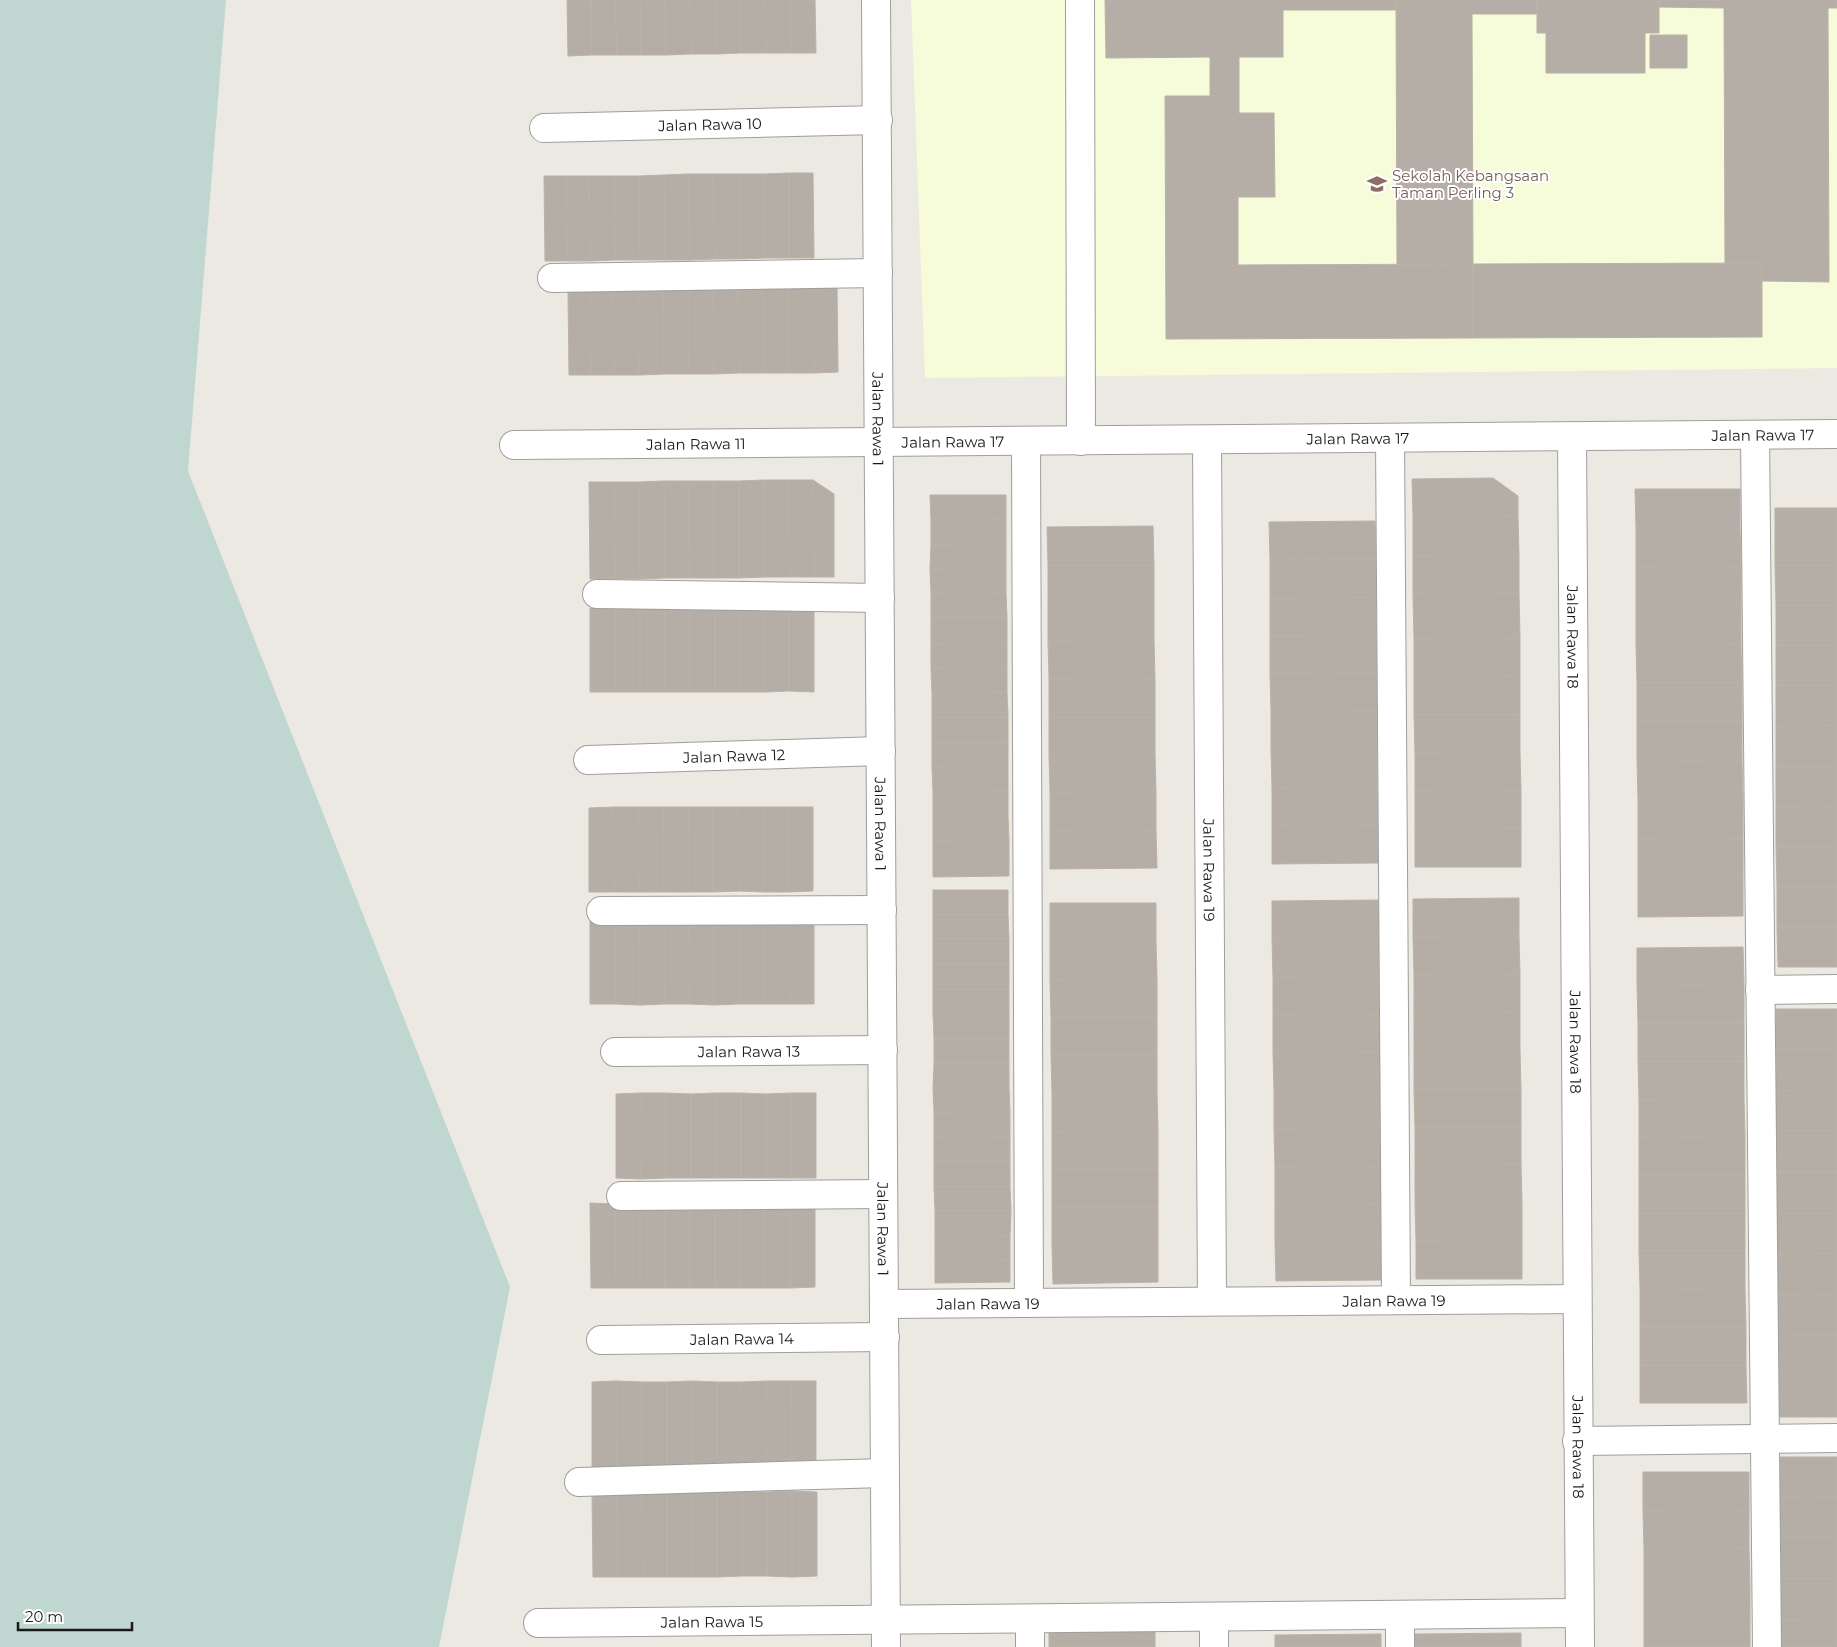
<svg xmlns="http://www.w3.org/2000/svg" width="1837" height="1647" font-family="Montserrat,sans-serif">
<rect width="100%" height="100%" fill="#ebe9e1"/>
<!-- education -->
<path fill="#f6fbda" d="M911 0H1837V368L925 378Z"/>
<!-- wetland -->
<path fill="#bfd7d0" d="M0 0H226L188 471 510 1287 439 1647H0Z"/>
<!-- building -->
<path fill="#b4aea7" stroke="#bbb2a5" d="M567 0H591V55L568 56Z
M591 0H615L617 55H591Z
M615 0H640L641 55H617Z
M640 0H665L666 55H641Z
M665 0H690L691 54 666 55Z
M690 0H715L716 54H691Z
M715 0H740L741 53 716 54Z
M740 0H765L766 53H741Z
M765 0H790L791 53H766Z
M790 0H815L816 53H791Z
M1105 0H1396V10H1283V57H1239V96H1210V57L1106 58Z
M1396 0H1537V14H1472L1473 264 1397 265Z
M1537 0H1659V33H1645V73H1546V33H1537Z
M1659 0H1837V8H1828L1829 282 1762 281V263L1725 264 1724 8 1659 7Z
M1650 35H1687V68H1650Z
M1165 96H1239V113H1274L1275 197H1238V265L1473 264V338L1166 339Z
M789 173H813L814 258H789Z
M789 173V258H765L764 174Z
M688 174H713L715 259 690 260Z
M688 174 690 260H665L664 175Z
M713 174H739L740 259H715Z
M739 174H764L765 258 740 259Z
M664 175 665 260H640L639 176Z
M544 176H566L567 261H545Z
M566 176H589L590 261H567Z
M589 176H614L615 260 590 261Z
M614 176H639L640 260H615Z
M1762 263V337L1473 338V264Z
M813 287H837L838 372 814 373Z
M813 287 814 373H789L788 288Z
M788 288 789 373H764L763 289Z
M688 289H713L714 374H689Z
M688 289 689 374H664L663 290Z
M713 289H738L739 373 714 374Z
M738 289H763L764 373H739Z
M590 290 591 375H569L568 291Z
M590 290H613L614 375H591Z
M613 290H638L639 375H614Z
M638 290H663L664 374 639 375Z
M1493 478 1518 496V516L1413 517 1412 479Z
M764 480H788L790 577H765Z
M764 480 765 577 739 578V481Z
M788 480H813L814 577H790Z
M813 480 834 494V577H814Z
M664 481H688L690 578H665Z
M664 481 665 578 640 579 639 482Z
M688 481H714V578H690Z
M714 481H739V578H714Z
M589 482H614L615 579H590Z
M614 482H639L640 579H615Z
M1635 489H1740V528H1636Z
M930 495H1006V519L931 520Z
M1775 508H1837V565H1775Z
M1518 516 1519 555 1413 556V517Z
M1006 519V544L931 545V520Z
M1375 521 1376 559 1270 560 1269 522Z
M1153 526 1154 565H1048L1047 527Z
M1636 528H1740L1741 566 1636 567Z
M1006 544V568L930 569 931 545Z
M1519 555V593L1413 594V556Z
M1376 559V597L1270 598V560Z
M1048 565H1154V602L1048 603Z
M1775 565H1837V605H1776Z
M1741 566V605L1636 606V567Z
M1006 568V593L931 594 930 569Z
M1006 593 1007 618H931V594Z
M1519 593 1520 638 1414 639 1413 594Z
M1376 597V635L1270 636V598Z
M1154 602V640L1048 641V603Z
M1741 605V644L1636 645V606Z
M1776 605H1837V645H1776Z
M615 607H640V692H615Z
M615 607V692H590V608Z
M640 607H665V692H640Z
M665 607H690V692H665Z
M690 607H715V692H690Z
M715 607H739L740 692H715Z
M739 607H764L765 692H740Z
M764 607H789V691L765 692Z
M789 607H814V692L789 691Z
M931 618H1007V643L931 644Z
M1376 635 1377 673 1270 674V636Z
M1520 638V676L1414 677V639Z
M1154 640 1155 678 1049 679 1048 641Z
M1007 643V667L931 668V644Z
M1741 644 1742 683H1637L1636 645Z
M1776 645H1837V685H1776Z
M1007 667V692L932 693 931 668Z
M1377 673V711L1271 712 1270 674Z
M1520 676V715H1414V677Z
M1155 678V717H1049V679Z
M1637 683H1742V722H1637Z
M1776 685H1837V725L1776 726Z
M1007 692 1008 717H932V693Z
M1377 711V749L1271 750V712Z
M1414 715H1520V752L1415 753Z
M932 717H1008V742H932Z
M1049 717H1155V754L1049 755Z
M1637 722H1742V760L1637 762Z
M1837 725V766H1776V726Z
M932 742H1008V766L932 767Z
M1377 749V787L1272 788 1271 750Z
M1520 752 1521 790 1415 791V753Z
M1155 754 1156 792 1050 793 1049 755Z
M1742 760 1743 800H1638L1637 762Z
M1008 766V791L933 792 932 767Z
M1776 766H1837V806L1776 807Z
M1377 787 1378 825 1272 826V788Z
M1521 790V828L1415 829V791Z
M1008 791V816H933V792Z
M1156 792V830L1050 831V793Z
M1638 800H1743V838L1638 839Z
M1837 806V846H1776V807Z
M613 807H638L639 892H614Z
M613 807 614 892H589V808Z
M638 807H663L664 892H639Z
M663 807H689L688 892H664Z
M689 807H713V892H688Z
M713 807H738L739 891 713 892Z
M738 807H763L764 892 739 891Z
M763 807H788V892H764Z
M788 807H813V891L788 892Z
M933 816H1008L1009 840 933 841Z
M1378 825V863L1272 864V826Z
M1521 828V867H1415V829Z
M1156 830 1157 868 1050 869V831Z
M1743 838V877L1638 878V839Z
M1009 840V876L933 877V841Z
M1776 846H1837V887H1777Z
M1743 877V916L1638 917V878Z
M1777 887H1837V927H1777Z
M933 890H1008V915H933Z
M1519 898V936L1413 937V899Z
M1378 900 1379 938 1272 939V901Z
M1050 903H1156V941L1050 942Z
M933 915H1008L1009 939H933Z
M714 919 740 920 739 1004 714 1005Z
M714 919V1005L690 1004 689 920Z
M764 919H789L790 1004H764Z
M764 919V1004H739L740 920Z
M789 919H814V1004H790Z
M590 920H615V1004H590Z
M615 920H639L640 1005 615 1004Z
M639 920H664L665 1004 640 1005Z
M664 920H689L690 1004H665Z
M1777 927H1837V967H1778Z
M1519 936 1520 974 1414 975 1413 937Z
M1379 938V976L1273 977 1272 939Z
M933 939H1009V964H933Z
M1156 941 1157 979 1050 980V942Z
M1743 947 1744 984 1637 986V948Z
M933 964H1009V989H933Z
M1520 974V1012L1414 1013V975Z
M1379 976V1014L1273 1015V977Z
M1157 979V1017H1051L1050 980Z
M1744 984V1023H1638L1637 986Z
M933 989H1009V1013L933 1014Z
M1776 1009H1837V1050H1776Z
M1520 1012V1050L1414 1051V1013Z
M1009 1013V1038H934L933 1014Z
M1379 1014 1380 1052 1273 1053V1015Z
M1051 1017H1157V1055H1051Z
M1638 1023H1744V1061H1638Z
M934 1038H1009V1063H934Z
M1520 1050 1521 1089H1414V1051Z
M1776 1050H1837V1090L1776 1091Z
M1380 1052V1090L1274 1091 1273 1053Z
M1051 1055H1157V1093L1052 1094Z
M1638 1061H1744V1099L1639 1100Z
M934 1063H1009V1088H933Z
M933 1088H1009L1010 1112 934 1113Z
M1414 1089H1521V1127H1415Z
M1380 1090V1128L1274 1129V1091Z
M1837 1090V1131H1777L1776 1091Z
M642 1093H666V1178L641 1179Z
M642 1093 641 1179 616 1178V1094Z
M666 1093 691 1094V1178H666Z
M716 1093H741V1178H716Z
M716 1093V1178H691V1094Z
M741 1093 766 1094V1178H741Z
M791 1093H816V1178H791Z
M791 1093V1178H766V1094Z
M1157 1093 1158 1130 1052 1132V1094Z
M1744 1099 1745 1136 1639 1138V1100Z
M1010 1112V1137L934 1138V1113Z
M1415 1127H1521V1164L1415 1165Z
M1380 1128 1381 1166 1275 1167 1274 1129Z
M1158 1130V1169H1052V1132Z
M1777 1131H1837V1172H1777Z
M1745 1136V1175H1639V1138Z
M1010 1137V1162H934V1138Z
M934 1162H1010V1187H934Z
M1521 1164 1522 1202 1415 1203V1165Z
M1381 1166V1204L1275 1205V1167Z
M1052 1169H1158V1207H1052Z
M1777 1172H1837V1213H1777Z
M1639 1175H1745V1213H1639Z
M934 1187H1010L1011 1211H935Z
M1522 1202V1240L1416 1241 1415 1203Z
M590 1203 615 1204 616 1288H591Z
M640 1203H665V1288H640Z
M640 1203V1288H616L615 1204Z
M665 1203H690V1288H665Z
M690 1203H715V1288H690Z
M715 1203H740V1288H715Z
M740 1203H764L765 1288H740Z
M764 1203H790V1288H765Z
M790 1203H815V1287L790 1288Z
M1381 1204V1242L1275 1243V1205Z
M1052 1207H1158V1245L1052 1246Z
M935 1211H1011L1010 1236 935 1237Z
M1639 1213H1745V1251H1639Z
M1777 1213H1837V1253L1777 1254Z
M1010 1236V1260L935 1261V1237Z
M1522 1240V1279H1416V1241Z
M1381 1242 1382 1280 1276 1281 1275 1243Z
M1158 1245V1282L1053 1284 1052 1246Z
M1639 1251H1745V1288L1640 1290Z
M1837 1253V1294L1778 1295 1777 1254Z
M1010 1260V1282L935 1283V1261Z
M1745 1288 1746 1327H1640V1290Z
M1837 1294V1335L1778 1336V1295Z
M1640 1327H1746V1365H1640Z
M1837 1335V1376H1779L1778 1336Z
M1640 1365H1746L1747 1403H1640Z
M1779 1376H1837V1417H1779Z
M616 1381 642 1382V1466L617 1467Z
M616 1381 617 1467H592V1382Z
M692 1381 717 1382V1466L692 1467Z
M692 1381V1467L667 1466V1382Z
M766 1381H791L792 1466H767Z
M766 1381 767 1466H742L741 1382Z
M791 1381H816V1466H792Z
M642 1382H667V1466H642Z
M717 1382H741L742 1466H717Z
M1780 1457H1837V1497L1780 1498Z
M1643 1472H1749V1510L1643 1511Z
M792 1491 817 1492V1576L792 1577Z
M792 1491V1577L767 1576V1492Z
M592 1492H617L618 1577H593Z
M617 1492H642L643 1577H618Z
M642 1492H667V1577H643Z
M667 1492H692V1577H667Z
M692 1492H717V1577H692Z
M717 1492H742V1576L717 1577Z
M742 1492H767V1576H742Z
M1837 1497V1538H1781L1780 1498Z
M1749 1510V1548L1644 1549 1643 1511Z
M1781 1538H1837V1579H1781Z
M1749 1548 1750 1586 1644 1587V1549Z
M1781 1579H1837V1619L1781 1620Z
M1750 1586V1624H1644V1587Z
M1837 1619V1647H1782L1781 1620Z
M1644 1624H1750V1647H1644Z
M1049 1630H1155V1647H1049Z
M1521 1633V1647H1415V1634Z
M1381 1634V1647H1275V1635Z"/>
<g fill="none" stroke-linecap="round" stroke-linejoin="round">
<defs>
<g id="minor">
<path id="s1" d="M876 0 886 1647"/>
<path d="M1080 0 1081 441"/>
<path id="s2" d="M544 128 878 120"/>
<path d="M552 278 878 273"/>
<path d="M1755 435 1767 1647"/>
<path id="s3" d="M1572 437 1580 1647"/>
<path d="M1390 438 1396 1300"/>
<path id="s4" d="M1207 440 1212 1301"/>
<path d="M1026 441 1029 1303"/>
<path id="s5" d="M514 445 1837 434"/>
<path d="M597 594 880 598"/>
<path id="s6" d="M588 760 881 751"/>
<path d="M601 911 882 910"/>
<path d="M1760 990 1837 989"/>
<path id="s7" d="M615 1052 883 1050"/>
<path d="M621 1196 883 1194"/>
<path id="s8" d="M884 1304 1577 1299"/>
<path id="s9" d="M601 1340 885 1337"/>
<path d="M1577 1441 1837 1438"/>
<path d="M579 1482 885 1473"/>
<path d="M1400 1615V1647"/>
<path d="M1214 1617V1647"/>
<path d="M1030 1619V1647"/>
<path id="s10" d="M538 1623 1579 1613"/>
</g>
</defs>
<!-- minor casing -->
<use href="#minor" stroke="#9e9e9e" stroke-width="30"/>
<!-- minor -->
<use href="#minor" stroke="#fff" stroke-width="28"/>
</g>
<!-- icons -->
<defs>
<symbol id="school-bare" viewBox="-9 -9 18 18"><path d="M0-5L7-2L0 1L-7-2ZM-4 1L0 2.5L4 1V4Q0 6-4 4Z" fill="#8d6e63" stroke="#fff" stroke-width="2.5" paint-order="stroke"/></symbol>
</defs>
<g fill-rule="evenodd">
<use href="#school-bare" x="1363" y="170" width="28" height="28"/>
</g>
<g text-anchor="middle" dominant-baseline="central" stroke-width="4" stroke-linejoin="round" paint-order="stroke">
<!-- street labels -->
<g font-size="15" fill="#1a1a1a" stroke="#fff">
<text stroke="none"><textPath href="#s2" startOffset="166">Jalan Rawa 10</textPath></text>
<text stroke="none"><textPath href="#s1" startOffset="419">Jalan Rawa 1</textPath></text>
<text stroke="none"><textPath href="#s5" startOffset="1249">Jalan Rawa 17</textPath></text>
<text stroke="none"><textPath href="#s5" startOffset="844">Jalan Rawa 17</textPath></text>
<text stroke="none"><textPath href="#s5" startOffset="439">Jalan Rawa 17</textPath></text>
<text stroke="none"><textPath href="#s5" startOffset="182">Jalan Rawa 11</textPath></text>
<text stroke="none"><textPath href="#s3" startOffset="200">Jalan Rawa 18</textPath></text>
<text stroke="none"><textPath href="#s6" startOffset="146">Jalan Rawa 12</textPath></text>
<text stroke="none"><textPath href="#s1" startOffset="824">Jalan Rawa 1</textPath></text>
<text stroke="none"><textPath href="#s4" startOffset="430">Jalan Rawa 19</textPath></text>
<text stroke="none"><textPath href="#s3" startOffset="605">Jalan Rawa 18</textPath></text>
<text stroke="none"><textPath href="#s7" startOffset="134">Jalan Rawa 13</textPath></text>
<text stroke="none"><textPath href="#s1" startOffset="1229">Jalan Rawa 1</textPath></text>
<text stroke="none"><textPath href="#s8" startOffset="510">Jalan Rawa 19</textPath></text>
<text stroke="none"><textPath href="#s8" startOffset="104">Jalan Rawa 19</textPath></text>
<text stroke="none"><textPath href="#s9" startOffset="141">Jalan Rawa 14</textPath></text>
<text stroke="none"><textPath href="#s3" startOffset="1010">Jalan Rawa 18</textPath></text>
<text stroke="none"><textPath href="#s10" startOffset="174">Jalan Rawa 15</textPath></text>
</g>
<!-- education labels -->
<g font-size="15" fill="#785e54" stroke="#fff" text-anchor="start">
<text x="1392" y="175">Sekolah Kebangsaan<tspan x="1392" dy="17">Taman Perling 3</tspan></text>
</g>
</g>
<!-- scale -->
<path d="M18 1622v8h114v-8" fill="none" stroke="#1a1a1a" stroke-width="2.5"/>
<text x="25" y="1622" font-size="15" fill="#1a1a1a" stroke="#ffffff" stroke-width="4" paint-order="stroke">20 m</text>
</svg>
